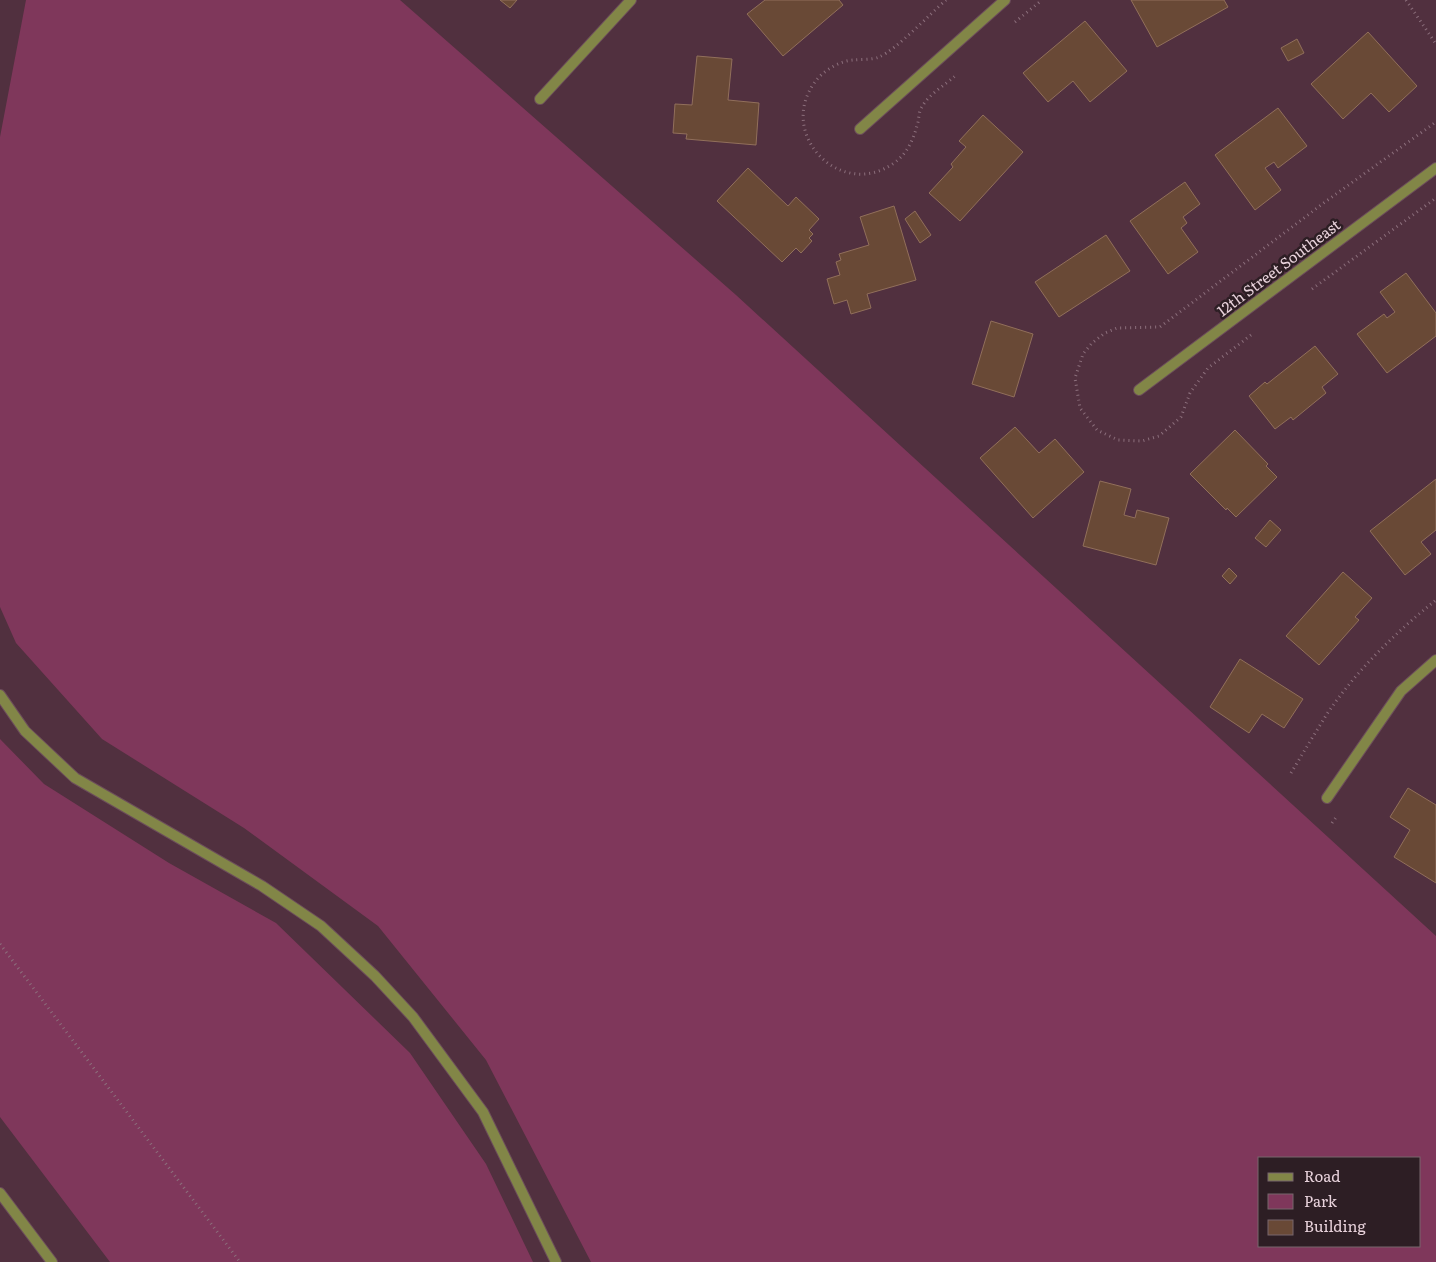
<svg xmlns="http://www.w3.org/2000/svg" width="1436" height="1262" font-family="Literata,serif">
<rect width="100%" height="100%" fill="#51303f"/>
<!-- green -->
<path fill="#7f375b" fill-rule="evenodd" d="M26 0H400L736 295 1436 936V1262H591L486 1060 378 926 244 828 102 739 16 643 0 607V137ZM1420 1158V1246H1260V1158Z
M0 739 44 784 169 863 276 923 410 1053 486 1164 533 1262H110L0 1117Z"/>
<!-- building -->
<path fill="#694936" stroke="#916f5b" d="M500 0H517L510 8Z
M765 0H839L843 5 783 56 747 14Z
M1131 0H1224L1228 7 1157 47Z
M1085 21 1127 71 1090 102 1073 81 1048 102 1023 73Z
M1368 32 1417 86 1389 112 1371 93 1343 119 1311 84Z
M1297 39 1304 53 1288 61 1281 48Z
M697 56 732 59 728 100 759 103 756 145 686 139 687 134 673 133 675 104 692 105Z
M1278 108 1307 146 1278 168 1274 162 1265 168 1281 190 1255 210 1215 155Z
M983 115 1023 152 960 221 929 193 953 167 951 164 966 147 959 141Z
M748 168 788 206 796 197 819 219 809 230 813 234 809 238 812 241 801 253 796 248 782 262 717 201Z
M1185 182 1200 204 1183 217 1187 223 1181 228 1198 252 1168 274 1130 221Z
M894 206 916 280 867 294 871 308 851 314 847 300 834 304 827 279 840 275 836 262 841 260 839 254 869 245 860 217Z
M915 211 931 235 920 243 905 219Z
M1106 235 1130 271 1059 317 1035 282Z
M1406 273 1436 313V336L1387 373 1357 334 1384 314 1387 318 1395 312 1380 292Z
M991 321 1033 334 1014 397 972 384Z
M1315 346 1338 374 1322 387 1326 393 1293 420 1291 417 1275 429 1249 396 1265 382 1267 384Z
M1015 427 1039 453 1055 439 1084 472 1033 518 980 458Z
M1235 430 1268 464 1266 466 1277 477 1236 517 1227 508 1226 510 1190 474Z
M1436 479V530L1421 542 1431 554 1405 575 1370 531Z
M1100 481 1131 489 1124 515 1135 518 1137 510 1169 518 1156 565 1083 546Z
M1270 520 1281 530 1266 547 1255 538Z
M1229 568 1237 576 1230 584 1222 576Z
M1343 572 1372 598 1355 617 1359 620 1319 665 1286 636Z
M1240 659 1303 699 1284 728 1262 714 1249 733 1210 707Z
M1408 788 1436 805V883L1394 857 1410 830 1390 817Z"/>
<g fill="none" stroke-linecap="round" stroke-linejoin="round">
<defs>
<path id="lane" d="M0 695 25 731 75 778 262 886 321 926 375 976 413 1017 483 1112 556 1262
M0 1193 52 1262"/>
<path id="street" d="M540 99 631 0
M860 129 1005 0
M1139 390 1436 168
M1327 798 1401 691 1436 660"/>
</defs>
<!-- lane casing -->
<use href="#lane" stroke="#6c4d5b" stroke-width="12"/>
<!-- street casing -->
<use href="#street" stroke="#6c4d5b" stroke-width="12"/>
<!-- path -->
<path stroke="#8c6f7c" stroke-width="3" stroke-dasharray="1 4" stroke-linecap="butt" d="M946 0C930 14 896 50 879 57 872 60 861 59 853 60 839 61 823 71 815 82 776 134 841 201 894 163 908 153 914 138 918 122 919 117 919 111 922 107 928 95 945 85 955 76
M1406 0 1436 44
M1015 22 1042 0
M1312 289 1436 198
M1251 335 1208 368 1190 393 1181 417 1159 436 1142 441 1118 440 1097 430 1080 408 1075 378 1083 354 1092 343 1105 333 1117 328 1160 327 1325 202 1436 122
M1291 773C1303 753 1315 733 1327 714 1356 671 1396 632 1436 600
M1332 823 1337 816
M0 944 240 1262"/>
<!-- lane -->
<use href="#lane" stroke="#828647" stroke-width="10"/>
<!-- street -->
<use href="#street" stroke="#828647" stroke-width="10"/>
</g>
<g text-anchor="middle" dominant-baseline="central" stroke-width="5" stroke-linejoin="round" paint-order="stroke">
<!-- street labels -->
<g font-size="15" fill="#e8d2db" stroke="#2d1e24">
<text transform="translate(1278 267) rotate(-37)">12th Street Southeast</text>
</g>
</g>
<!-- legend -->
<rect x="1258" y="1157" width="162" height="90" fill="#2d1e24" stroke="#78666d"/>
<rect x="1268" y="1173" width="25" height="8" fill="#828647" stroke="#78666d"/>
<text x="1304" y="1182" font-size="15" fill="#e8d2db">Road</text>
<rect x="1268" y="1194" width="25" height="15" fill="#7f375b" stroke="#78666d"/>
<text x="1304" y="1207" font-size="15" fill="#e8d2db">Park</text>
<rect x="1268" y="1220" width="25" height="15" fill="#694936" stroke="#78666d"/>
<text x="1304" y="1232" font-size="15" fill="#e8d2db">Building</text>
</svg>
